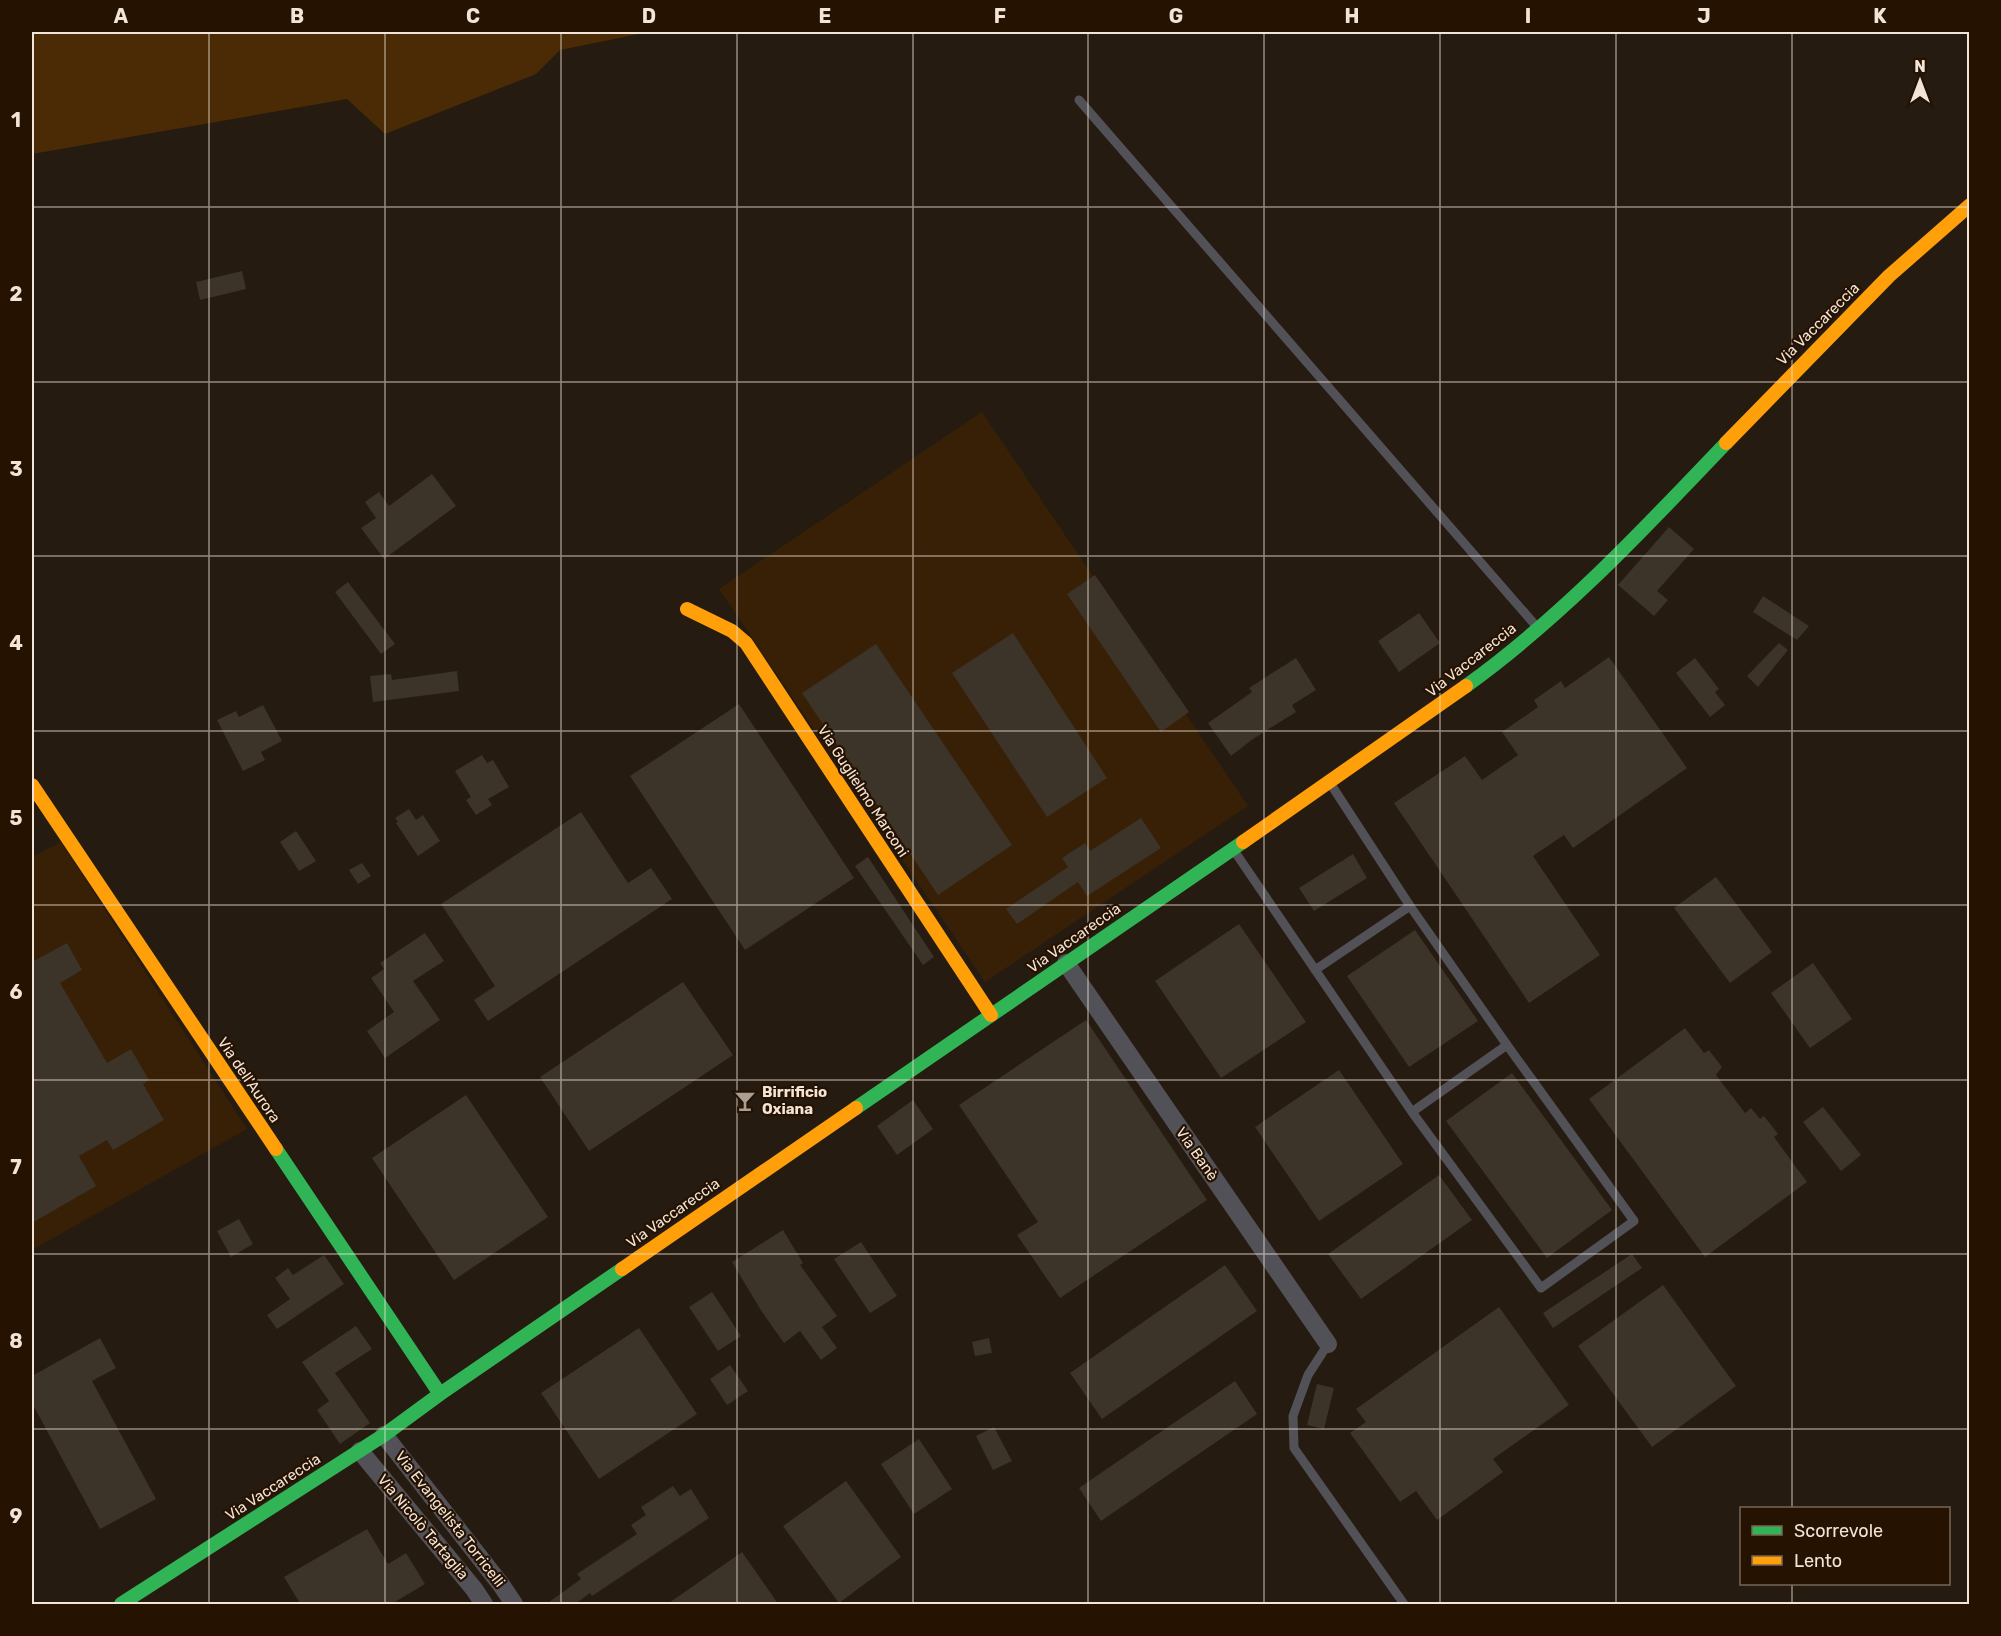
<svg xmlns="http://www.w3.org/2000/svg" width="2001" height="1636" font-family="Rubik,sans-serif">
<rect width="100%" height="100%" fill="#261b10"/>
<!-- built -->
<path fill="#372006" d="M982 412 1248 806 985 982 719 589Z
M61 842 247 1129 32 1250V857Z"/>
<!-- green -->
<path fill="#4a2b05" d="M32 32H649L560 50 536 74 385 134 347 99 32 154Z"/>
<!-- building -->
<path fill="#3c3329" d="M242 271 246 289 200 300 196 282Z
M432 474 456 506 384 559 361 528 376 518 365 502 379 492 389 506Z
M1669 527 1694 549 1657 591 1668 600 1654 616 1618 585Z
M1095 575 1189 712 1161 732 1067 594Z
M348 582 395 644 381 654 335 592Z
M1763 596 1809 626 1797 640 1753 612Z
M1419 613 1440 643 1399 672 1378 641Z
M1013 633 1107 778 1047 817 952 673Z
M1779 643 1788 650 1758 687 1747 676Z
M876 644 1012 845 938 895 802 693Z
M1609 657 1687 768 1573 848 1564 835 1533 856 1600 955 1529 1003 1394 803 1465 756 1482 780 1518 755 1502 732 1538 707 1534 700 1561 681 1565 688Z
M1296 658 1316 690 1292 705 1296 712 1253 739 1231 756 1208 723 1252 692 1249 688Z
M1695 658 1719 689 1715 692 1725 705 1710 717 1676 673Z
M457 671 459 691 373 702 370 676 391 674 392 680Z
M739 704 854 878 745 950 630 776Z
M263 705 282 741 261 752 265 760 243 771 217 720 236 711 239 717Z
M482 755 487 763 493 760 509 787 488 799 492 805 476 815 466 800 471 797 455 771Z
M409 809 416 820 423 815 440 841 418 856 396 823 398 822 395 818Z
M581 812 628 883 651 868 672 899 488 1021 474 1000 495 986 441 904Z
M1141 818 1161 848 1087 896 1078 882 1017 924 1006 909 1068 867 1062 858 1085 843 1090 851Z
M296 831 316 861 299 871 280 842Z
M1353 854 1367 878 1314 911 1299 888Z
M868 857 934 957 923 965 855 866Z
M362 863 371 876 358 884 349 870Z
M1716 877 1772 952 1730 983 1674 908Z
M1239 924 1306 1022 1221 1078 1155 981Z
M1415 930 1478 1021 1409 1067 1347 976Z
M425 933 444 961 413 981 440 1020 385 1058 367 1031 394 1012 371 978 384 969 380 963Z
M67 943 82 970 60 983 107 1063 131 1049 149 1080 143 1084 164 1120 113 1150 107 1140 79 1156 96 1186 32 1223V962Z
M1813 963 1852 1019 1810 1048 1771 993Z
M683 982 733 1055 589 1151 540 1077Z
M1086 1020 1207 1200 1060 1298 1017 1235 1038 1222 959 1105Z
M1685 1028 1704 1053 1709 1050 1722 1067 1716 1075 1745 1113 1751 1108 1760 1119 1764 1116 1778 1134 1774 1137 1807 1182 1705 1257 1589 1099Z
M1339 1070 1403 1164 1319 1221 1255 1127Z
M1512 1073 1612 1210 1547 1258 1446 1121Z
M466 1095 548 1217 454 1280 372 1158Z
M913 1100 933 1129 897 1155 877 1126Z
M1823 1107 1861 1155 1841 1171 1803 1122Z
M1439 1175 1472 1220 1361 1299 1328 1254Z
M239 1219 253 1244 231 1257 217 1231Z
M783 1230 803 1263 800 1265 837 1316 822 1327 837 1348 821 1360 800 1331 784 1343 762 1312 732 1262Z
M861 1242 897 1296 870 1313 834 1259Z
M1632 1254 1642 1268 1553 1328 1543 1313Z
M324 1255 344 1284 277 1329 267 1315 290 1299 275 1278 288 1268 293 1275Z
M1225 1265 1257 1311 1102 1419 1070 1373Z
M1663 1285 1736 1386 1652 1447 1578 1346Z
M712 1292 741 1336 718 1351 689 1307Z
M1499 1307 1569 1405 1493 1459 1503 1472 1437 1520 1416 1491 1400 1502 1350 1433 1366 1422 1356 1409Z
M356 1326 372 1349 335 1373 370 1423 340 1444 317 1410 329 1401 302 1362Z
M639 1328 697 1414 599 1479 541 1393Z
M100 1338 116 1368 92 1381 156 1499 100 1529 32 1403V1376Z
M989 1338 992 1353 975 1356 972 1342Z
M730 1365 748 1391 727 1405 710 1379Z
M1235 1381 1257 1414 1101 1521 1079 1488Z
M1317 1384 1334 1388 1324 1429 1307 1425Z
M994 1427 1012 1461 993 1470 976 1436Z
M919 1439 952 1489 914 1514 881 1464Z
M846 1481 901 1557 839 1603 783 1526Z
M673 1486 680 1496 691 1489 709 1518 592 1596 590 1593 574 1605H545L581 1579 577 1574 637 1534 631 1525 646 1515 641 1507Z
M367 1529 388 1564 406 1553 425 1584 390 1605H301L284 1577Z
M742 1552 779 1605H666Z"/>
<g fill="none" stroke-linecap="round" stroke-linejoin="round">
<!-- lane -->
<path stroke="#535158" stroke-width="9" d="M1079 100 1536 626
M1235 852 1412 1112 1541 1288 1634 1221 1507 1045 1410 906 1330 783
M1315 970 1410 906
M1412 1112 1507 1045
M1328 1344 1308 1375 1293 1416 1294 1448 1404 1604"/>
<!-- street -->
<path stroke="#535158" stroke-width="18" d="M1066 963 1328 1344
M384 1435 502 1586 514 1604
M360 1451 474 1589 484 1604"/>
<!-- fast -->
<path stroke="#30b455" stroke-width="14" d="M1466 686C1563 616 1644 529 1726 443
M856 1108 1243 842
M276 1149 440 1394
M121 1604 384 1435 440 1394 622 1269"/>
<!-- slow -->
<path stroke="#ff9f0a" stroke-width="14" d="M1726 443 1889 276 1970 205
M687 609 732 631 746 643 991 1015
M32 785 276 1149
M1243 842 1466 686
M622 1269 856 1108"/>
</g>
<!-- grid -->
<path fill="none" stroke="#f2e4d7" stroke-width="1.5" stroke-opacity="0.55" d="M209 32V1604M385 32V1604M561 32V1604M737 32V1604M913 32V1604M1088 32V1604M1264 32V1604M1440 32V1604M1616 32V1604M1792 32V1508M32 207H1970M32 382H1970M32 556H1970M32 731H1970M32 905H1970M32 1080H1970M32 1254H1970M32 1429H1970M1792 1584V1604"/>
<!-- icons -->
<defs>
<symbol id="bar-bare" viewBox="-9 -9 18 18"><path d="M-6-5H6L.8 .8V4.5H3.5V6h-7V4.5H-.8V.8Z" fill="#ab9e91" stroke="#251200" stroke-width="2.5" paint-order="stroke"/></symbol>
</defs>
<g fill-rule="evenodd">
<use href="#bar-bare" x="730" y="1086" width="30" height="30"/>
</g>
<g text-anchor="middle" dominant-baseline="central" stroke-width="4.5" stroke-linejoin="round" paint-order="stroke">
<!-- street labels -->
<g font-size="15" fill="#f2e4d7" stroke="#251200">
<text transform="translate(1818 324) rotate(-45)">Via Vaccareccia</text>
<text transform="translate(1471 660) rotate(-38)">Via Vaccareccia</text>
<text transform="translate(863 791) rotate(57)">Via Guglielmo Marconi</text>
<text transform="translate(1074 938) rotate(-35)">Via Vaccareccia</text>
<text transform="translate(249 1080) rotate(56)">Via dell'Aurora</text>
<text transform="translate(1197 1154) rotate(55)">Via Banè</text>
<text transform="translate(673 1213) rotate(-35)">Via Vaccareccia</text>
<text transform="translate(273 1487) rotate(-33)">Via Vaccareccia</text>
<text transform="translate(450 1519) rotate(52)">Via Evangelista Torricelli</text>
<text transform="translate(423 1527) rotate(50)">Via Nicolò Tartaglia</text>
</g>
<!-- poi labels -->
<g font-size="15" font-weight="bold" fill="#f2e4d7" stroke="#251200" text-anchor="start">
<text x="762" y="1092">Birrificio<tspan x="762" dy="17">Oxiana</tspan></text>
</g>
</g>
<!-- border -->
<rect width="2001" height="1636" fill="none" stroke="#251200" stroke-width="66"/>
<!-- legend -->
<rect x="1740" y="1507" width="210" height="78" fill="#251200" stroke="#776656" stroke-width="1.5"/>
<rect x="1752" y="1526" width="30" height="9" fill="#30b455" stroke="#776656" stroke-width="1.5"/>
<text x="1794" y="1537" font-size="18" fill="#f2e4d7">Scorrevole</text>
<rect x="1752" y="1556" width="30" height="9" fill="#ff9f0a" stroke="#776656" stroke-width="1.5"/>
<text x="1794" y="1567" font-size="18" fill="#f2e4d7">Lento</text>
<!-- north arrow -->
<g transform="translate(1920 81)" stroke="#251200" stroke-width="4.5" paint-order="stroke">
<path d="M0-4.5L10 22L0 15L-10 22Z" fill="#f2e4d7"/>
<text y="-9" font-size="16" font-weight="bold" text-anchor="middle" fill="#f2e4d7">N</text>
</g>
<rect x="33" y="33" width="1935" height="1570" fill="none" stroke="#f2e4d7" stroke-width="2"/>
<g font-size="20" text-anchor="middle" font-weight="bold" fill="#f2e4d7">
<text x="121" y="23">A</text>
<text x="297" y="23">B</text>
<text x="473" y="23">C</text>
<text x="649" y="23">D</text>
<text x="825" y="23">E</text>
<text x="1000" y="23">F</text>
<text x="1176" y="23">G</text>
<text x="1352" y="23">H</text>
<text x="1528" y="23">I</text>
<text x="1704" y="23">J</text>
<text x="1880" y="23">K</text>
<text x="16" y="127">1</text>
<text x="16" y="301">2</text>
<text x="16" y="476">3</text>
<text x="16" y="650">4</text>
<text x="16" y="825">5</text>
<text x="16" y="999">6</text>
<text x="16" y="1174">7</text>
<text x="16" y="1348">8</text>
<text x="16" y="1523">9</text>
</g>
</svg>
